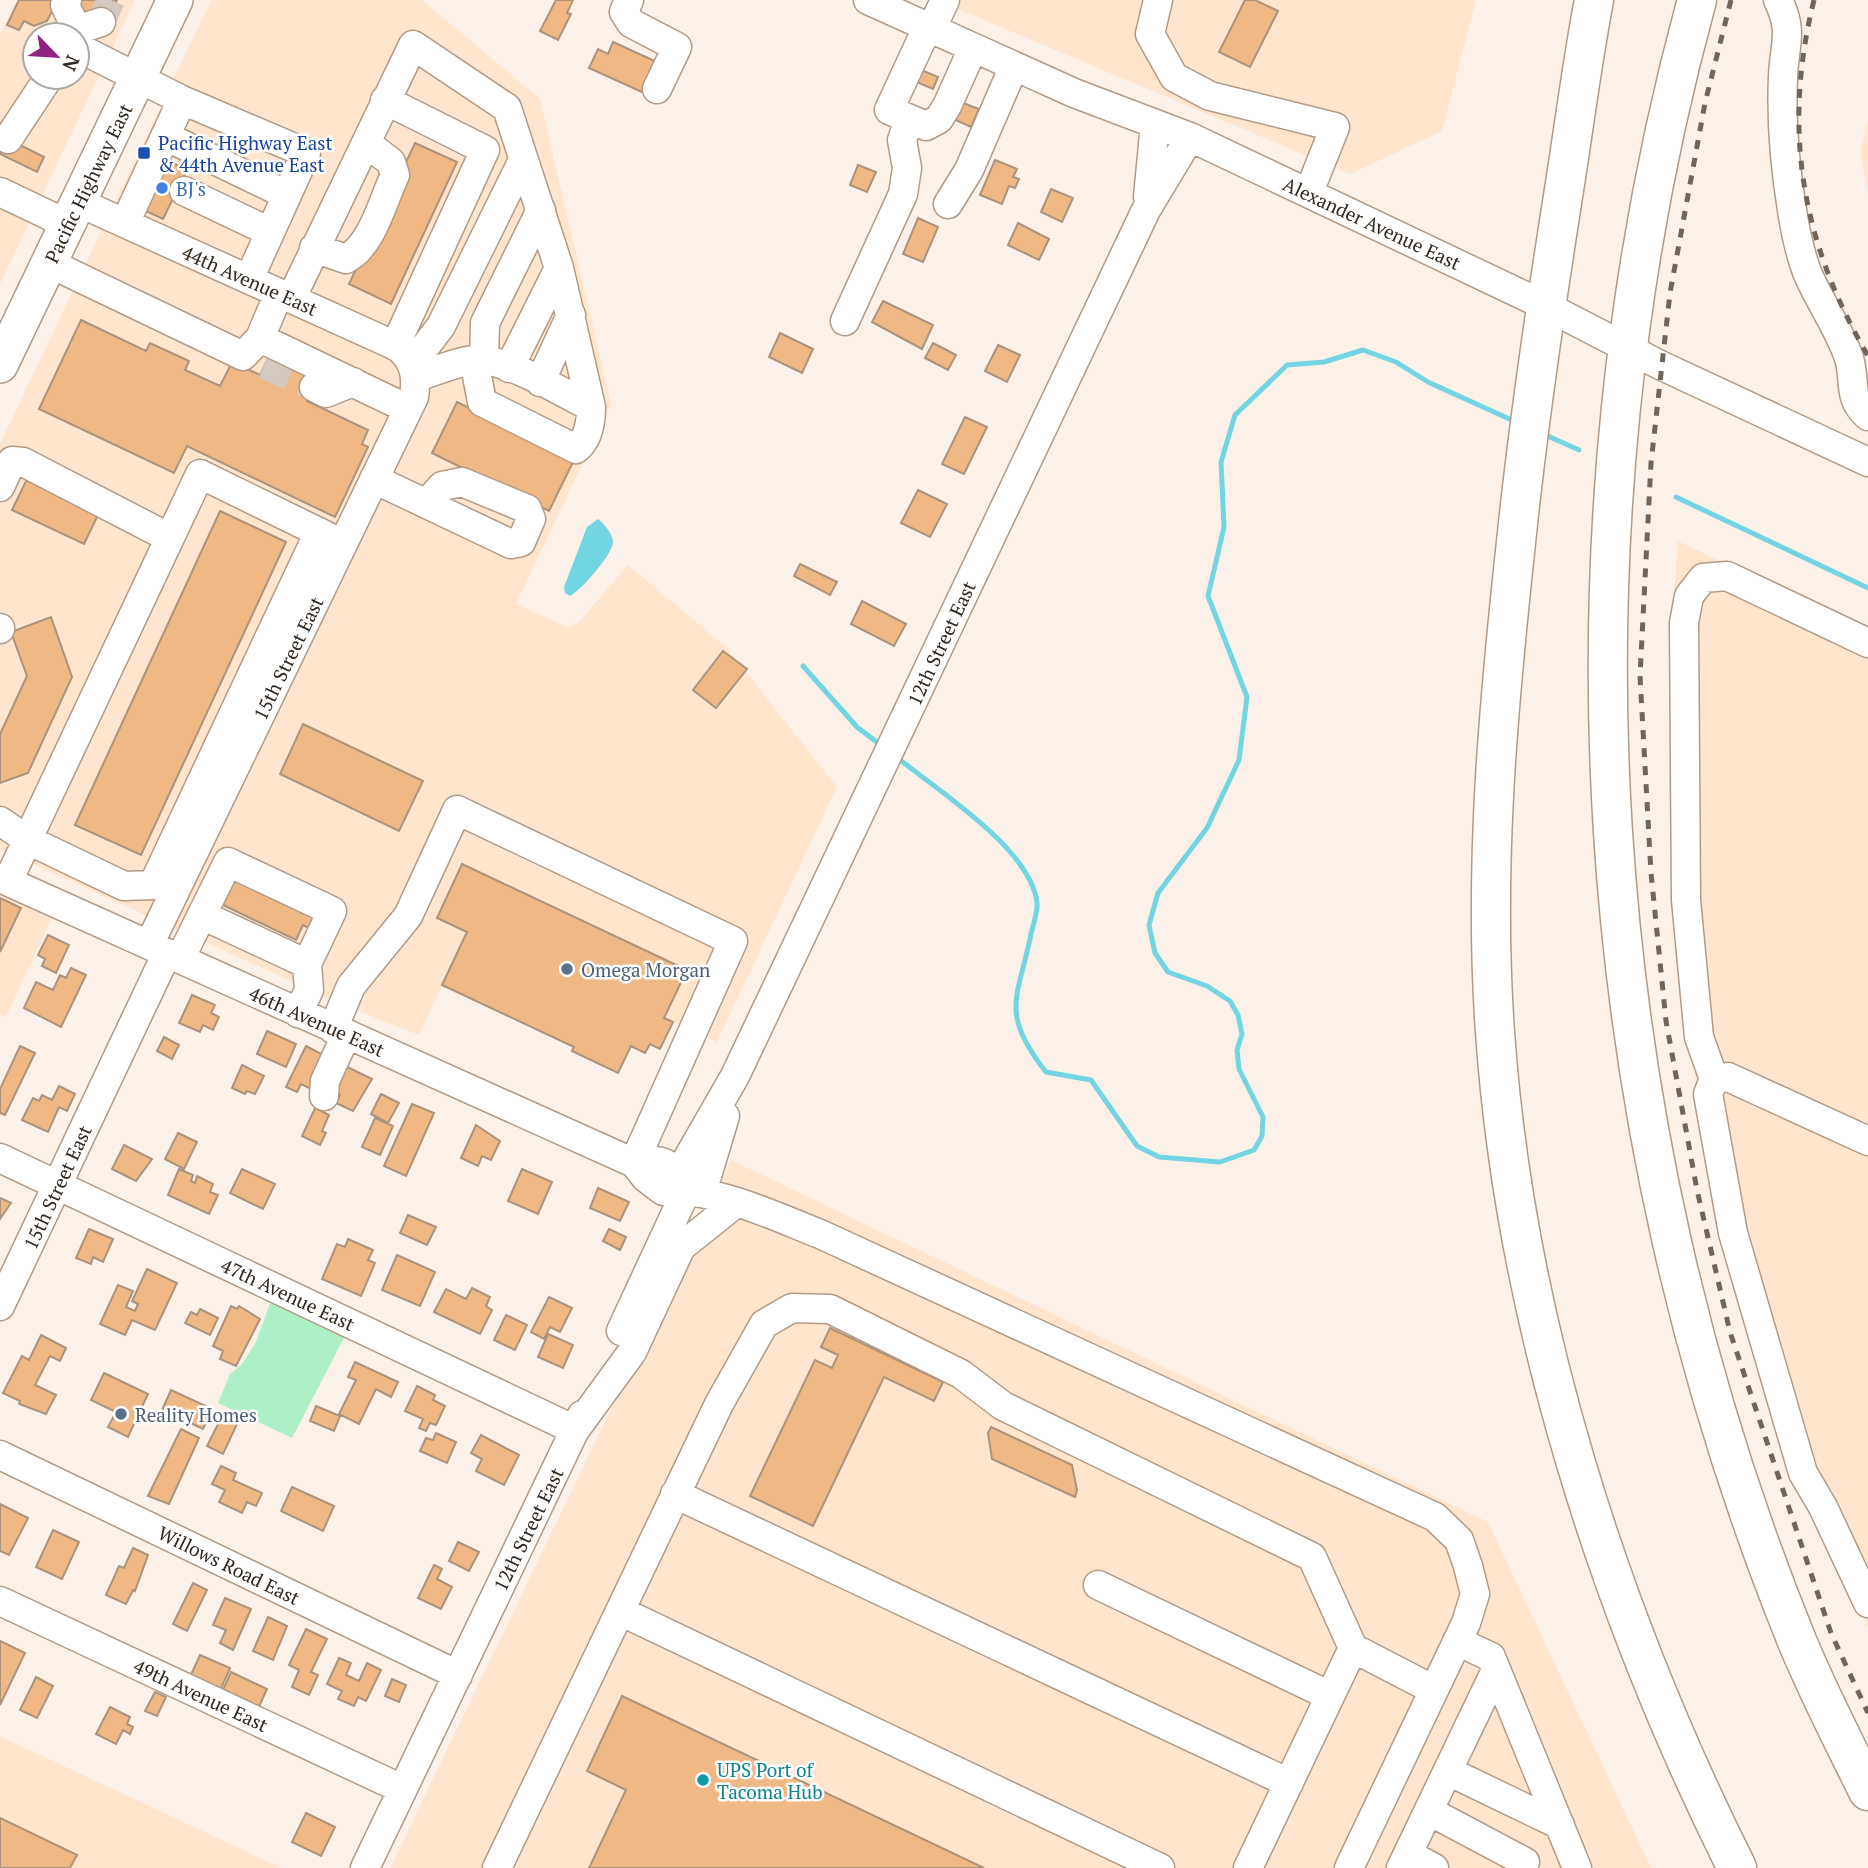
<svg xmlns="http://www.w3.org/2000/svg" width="1868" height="1868" font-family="'PT Serif',serif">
<rect width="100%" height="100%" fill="#fcf1e8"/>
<!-- built -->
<path fill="#ffe5ce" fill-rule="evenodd" d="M16 0H135L0 284V35ZM35 35H77V77H35Z
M211 0H422L540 99 611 404 516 604 567 627 578 623 628 565 726 647 837 787 717 1042 664 1018 686 971 462 865 437 918 467 932 419 1035 348 1007 0 849V444Z
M936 0H1476L1442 131 1350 174Z
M1868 121V195L1860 151Z
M1678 541 1868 632V1628L1828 1537 1696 1090 1685 1011 1669 792 1670 652Z
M0 884 56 909 6 1017 0 1014Z
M731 1160 1488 1522 1651 1868H390Z
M0 1736 281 1868H0Z"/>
<!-- green -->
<path fill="#adefc7" d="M273 1295 346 1334 292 1438 218 1403 230 1374 242 1364 256 1342Z"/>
<!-- water -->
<path fill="#73d4e2" d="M598 519C604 524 613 534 613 542 613 554 581 590 570 596L565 593 564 587 587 527Z"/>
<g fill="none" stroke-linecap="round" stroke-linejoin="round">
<!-- stream -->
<path stroke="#73d4e2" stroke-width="5" d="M1541 433 1579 450
M1676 497 1868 588
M803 666 857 727 882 746
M895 756C936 789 1030 848 1037 902 1038 911 1033 925 1031 934 1018 999 999 1012 1046 1072L1091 1080 1137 1146 1159 1157 1220 1162 1254 1150 1262 1136 1263 1117 1239 1069 1237 1050 1242 1034 1238 1015 1230 1001 1207 986 1168 972 1155 953 1149 925 1158 893 1207 828 1239 760 1247 697 1208 596 1224 527 1221 462 1235 415 1287 365 1324 362 1363 350 1396 362 1428 382 1516 422"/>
</g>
<!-- building -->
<path fill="#f0b884" stroke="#ab937d" stroke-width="2" d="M19 0H58L47 21 34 26 24 21 19 30 7 25Z
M70 0H117L105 24 68 6Z
M556 0H573L567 13 571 14 558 40 540 31Z
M1245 0H1255L1278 11 1250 67 1219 52Z
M613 42 657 62 644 93 589 68 598 49 608 54Z
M912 66 938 77 933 89 907 78Z
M958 101 979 109 971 127 951 118Z
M0 135 44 157 37 172 0 154Z
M415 143 457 162 391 304 349 284Z
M161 157 187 170 163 219 137 207Z
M995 160 1017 169 1013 177 1019 179 1015 188 1009 186 1002 204 980 195Z
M858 165 876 172 867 192 850 185Z
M1051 189 1073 198 1062 222 1041 212Z
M918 218 938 227 923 262 903 254Z
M1018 223 1049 239 1039 260 1008 245Z
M883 301 933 325 922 349 872 322Z
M81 320 146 351 150 343 189 361 185 370 220 386 232 362 260 375 272 350 321 373 307 401 368 430 362 444 368 447 335 517 187 446 174 473 39 409Z
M780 333 813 349 802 373 769 357Z
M933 343 956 355 948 370 925 358Z
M998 345 1020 355 1007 382 985 371Z
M457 402 574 460 549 511 432 453Z
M965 417 987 427 964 474 942 464Z
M27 479 99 513 84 544 12 510Z
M918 490 947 504 930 537 901 523Z
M220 511 286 542 141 855 75 825Z
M800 564 837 582 830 595 794 576Z
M862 601 906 624 894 646 851 624Z
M51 617 72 677 28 773 0 783V734L27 676 11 632Z
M723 651 747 669 716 708 693 690Z
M303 724 423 781 399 831 280 774Z
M462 864 687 970 664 1018 673 1022 660 1049 650 1044 645 1053 631 1046 618 1073 572 1051 574 1047 442 985 467 932 437 918Z
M237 874 326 917 319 933 303 925 296 940 223 905Z
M0 898 21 908 0 952Z
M48 935 69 945 56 973 42 966 45 959 38 955Z
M71 968 86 975 61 1027 24 1008 36 982 53 990 60 975 66 978Z
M192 995 215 1005 211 1013 219 1017 213 1030 203 1025 200 1032 179 1023Z
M267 1031 296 1044 286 1067 257 1054Z
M164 1037 179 1045 172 1059 157 1051Z
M20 1046 35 1053 5 1115 0 1113V1089Z
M306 1046 325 1056 309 1088 301 1084 297 1092 286 1087Z
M242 1065 264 1076 255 1094 247 1091 245 1094 232 1088Z
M343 1065 372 1079 353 1111 336 1103 340 1095 331 1090Z
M59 1086 75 1094 67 1111 59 1107 48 1132 22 1120 33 1098 39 1101 42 1095 52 1100Z
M381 1094 399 1103 388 1123 371 1114Z
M412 1104 434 1113 406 1176 384 1166Z
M315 1108 329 1115 322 1131 326 1133 320 1145 302 1136Z
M375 1118 393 1126 380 1155 362 1147Z
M476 1125 500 1141 491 1160 482 1156 478 1166 461 1158Z
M178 1133 197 1142 184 1169 165 1159Z
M124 1145 152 1159 136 1181 112 1169Z
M179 1169 193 1175 191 1181 195 1183 197 1176 213 1184 210 1192 218 1195 209 1214 168 1195Z
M242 1169 275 1184 263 1209 230 1193Z
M522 1169 552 1182 538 1214 508 1201Z
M598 1188 629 1202 620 1221 590 1208Z
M0 1198 11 1203 0 1219Z
M408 1215 436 1227 427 1245 400 1233Z
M89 1229 113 1239 103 1262 93 1257 91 1264 76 1258Z
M609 1229 626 1237 620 1250 603 1241Z
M348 1239 373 1250 368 1260 375 1263 361 1296 322 1279 337 1244 345 1247Z
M397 1255 435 1272 420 1306 382 1290Z
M147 1269 177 1283 155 1330 132 1320 125 1335 100 1324 118 1285 133 1291 126 1307 135 1311 138 1304 132 1301Z
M472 1288 490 1297 486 1306 492 1310 480 1334 434 1312 446 1289 466 1299Z
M549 1297 572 1308 560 1332 550 1327 544 1339 531 1332Z
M231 1306 237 1309 239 1306 260 1319 236 1366 220 1359 223 1351 213 1346Z
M200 1309 218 1318 210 1335 185 1323 191 1312 197 1315Z
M506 1315 527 1325 515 1350 494 1340Z
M830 1328 943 1382 934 1401 884 1377 813 1526 750 1496 815 1360 832 1368 838 1355 821 1347Z
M548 1334 573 1345 563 1368 538 1357Z
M41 1335 66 1348 60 1361 50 1356 35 1385 56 1395 46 1414 19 1404 20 1401 3 1393 22 1356 29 1360Z
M355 1362 398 1382 391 1397 376 1389 359 1424 339 1414 356 1380 348 1377Z
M104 1373 148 1394 128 1437 108 1427 116 1412 91 1400Z
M417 1386 435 1395 433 1400 445 1406 436 1425 430 1423 426 1431 419 1428 423 1419 405 1411Z
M171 1390 212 1409 203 1429 162 1410Z
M316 1406 340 1416 334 1431 310 1421Z
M222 1416 237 1424 223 1454 207 1446Z
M991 1427 1072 1465 1077 1490 1075 1497 992 1459 988 1433Z
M181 1429 199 1438 169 1504 148 1496Z
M436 1433 456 1442 447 1463 420 1451 426 1438 433 1440Z
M481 1435 519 1455 504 1485 476 1471 482 1459 471 1453Z
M221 1466 236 1473 233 1480 262 1493 256 1506 247 1502 242 1513 219 1502 225 1490 212 1484Z
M292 1487 334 1506 323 1531 281 1511Z
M0 1504 28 1518 9 1555 0 1551Z
M53 1530 79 1542 62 1579 36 1567Z
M458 1542 479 1552 469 1571 449 1561Z
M133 1548 148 1555 135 1591 133 1590 126 1604 106 1595 119 1566 124 1568Z
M434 1565 442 1569 437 1579 452 1587 441 1609 418 1598Z
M193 1583 207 1590 187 1631 173 1624Z
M225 1598 251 1609 233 1650 220 1643 226 1630 213 1625Z
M268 1617 287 1626 273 1660 253 1651Z
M306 1629 327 1639 311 1672 318 1675 309 1695 292 1687 299 1670 289 1665Z
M0 1641 25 1653 0 1705Z
M200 1655 230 1668 219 1693 189 1679Z
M339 1658 351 1663 346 1675 359 1681 367 1663 381 1670 366 1701 358 1697 354 1706 338 1699 342 1691 327 1684Z
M231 1672 267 1689 258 1709 222 1692Z
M36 1677 53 1686 37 1718 20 1710Z
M392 1679 406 1685 399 1702 385 1696Z
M155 1692 166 1697 157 1716 145 1711Z
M622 1696 984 1868H589L626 1790 587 1771Z
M110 1707 130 1717 127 1724 133 1727 130 1734 123 1730 116 1744 96 1734Z
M306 1813 335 1827 321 1856 292 1842Z
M0 1818 77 1855 70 1868H0Z"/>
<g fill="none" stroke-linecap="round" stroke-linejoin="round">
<!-- minor-tunnel -->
<path stroke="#d3c9c0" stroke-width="28" stroke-dasharray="28 14" stroke-linecap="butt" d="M101 22 111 0
M264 365 314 387"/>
<defs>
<path id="minor" d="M67 0 65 5 77 30 101 22
M629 0 624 12 631 23 677 47 657 89
M868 0 1074 93 1190 137 1546 306 1660 365 1868 462
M1158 0 1150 34 1174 77 1210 96 1335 127 1309 192
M1778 0C1794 32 1784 45 1783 77 1781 121 1785 167 1792 210 1795 230 1800 253 1807 272 1819 301 1839 328 1849 358 1856 381 1847 398 1868 416
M927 28 889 110 926 126 939 119 947 106 973 48
M931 30 945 0
M77 47 182 100 306 153 249 279
M385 100 485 150 395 346
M165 136 287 195
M8 139 49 77
M184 191 270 232
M0 192 67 224
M1148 197 1155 124
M78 202 398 347C415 361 417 377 414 397L149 945
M948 204 969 170 1014 66
M125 223 182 100
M314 248 346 259C372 246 383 200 395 175L391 162 366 143
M49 263 243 356 260 338 279 293
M291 299 413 45 507 108 559 268 591 407C591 422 589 439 576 449L482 402 474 360
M845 321 903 194 907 168 902 140 909 120
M260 338 408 409
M484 360 485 323 541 210
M412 364 441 326 523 160
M509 368 559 268
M416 377C434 372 455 362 474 360 505 357 563 393 591 407
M540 382 571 315
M314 387 326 393 353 382
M374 479 511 544 521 542 531 519 527 509 462 482 442 486 427 503
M0 487 12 461 23 462 170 538
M0 628V629
M0 821 28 840 124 886 153 885 319 532
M0 878 634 1163 646 1178 663 1191C712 1186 774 1216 820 1234L1435 1517 1459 1540 1468 1566 1475 1594 1466 1623 1349 1868
M8 881 200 474 343 544
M180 959 228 862 332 911 307 964 202 915
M298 1013 309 990 307 964
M333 1029 351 986 408 916 457 810 733 941 634 1163
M1714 1079 1699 1037 1686 900 1684 623 1689 596 1703 578 1727 576 1868 643
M324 1096 325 1081 346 1035
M1868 1141 1728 1077 1714 1079 1708 1094 1733 1233 1803 1473 1823 1507 1868 1603
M0 1158 575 1430 632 1352 681 1247 736 1203
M634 1163C664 1156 672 1164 687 1189
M687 1189 685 1163 735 1076 1146 210 1190 137
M0 1306 167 953
M621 1331 687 1189 707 1176 725 1116
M0 1455 458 1675
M675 1494 1289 1783
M1098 1585 1330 1696
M0 1601 402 1789
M620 1611 1160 1868
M1457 1641 1491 1657 1577 1868
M1353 1648 1434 1690
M1448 1771 1560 1825
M1429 1811 1525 1862
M1408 1854 1434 1868
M365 1868 582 1415
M497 1868 719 1404 764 1324 792 1308 830 1309 961 1374 1003 1406 1312 1557 1353 1648 1248 1868
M1401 1868 1496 1670"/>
<path id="major" d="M0 365 175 0"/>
<path id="highway" d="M1594 0C1582 63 1574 127 1564 190 1546 304 1529 418 1517 533 1499 699 1483 865 1495 1032 1515 1319 1609 1612 1737 1868
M1697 0C1549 538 1587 1124 1797 1641 1818 1692 1844 1742 1868 1791"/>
</defs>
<!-- minor casing -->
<use href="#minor" stroke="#b39a85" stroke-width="31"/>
<!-- major casing -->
<use href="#major" stroke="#b39a85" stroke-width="38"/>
<!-- highway casing -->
<use href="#highway" stroke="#b39a85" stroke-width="41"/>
<!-- minor -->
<use href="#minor" stroke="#fff" stroke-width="28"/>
<!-- major -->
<use href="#major" stroke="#fff" stroke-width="35"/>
<!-- highway -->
<use href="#highway" stroke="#fff" stroke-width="38"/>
<!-- rail -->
<path stroke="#6f655c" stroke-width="5" stroke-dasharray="9 9" stroke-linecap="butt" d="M1731 0 1705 103 1670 293 1651 463 1640 676 1651 873 1666 1021 1697 1190 1730 1332 1831 1633 1868 1713
M1814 0C1782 129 1801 241 1868 356"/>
</g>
<!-- markers -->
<rect fill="#1a4fb4" stroke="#fff" stroke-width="2.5" x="137" y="146" width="14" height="14" rx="3.5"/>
<circle fill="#3f7fe0" stroke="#fff" stroke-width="2.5" cx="162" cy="188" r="7"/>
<g fill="#5c6f8a" stroke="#fff" stroke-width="2.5">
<circle cx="567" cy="969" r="7"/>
<circle cx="121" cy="1414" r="7"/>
</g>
<circle fill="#0f9aa8" stroke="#fff" stroke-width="2.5" cx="703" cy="1780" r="7"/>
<g text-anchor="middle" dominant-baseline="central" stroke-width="5" stroke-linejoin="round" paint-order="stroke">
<!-- transit labels -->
<g font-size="19" fill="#164399" stroke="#fff" text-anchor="start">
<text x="158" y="142">Pacific Highway East<tspan x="158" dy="22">&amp; 44th Avenue East</tspan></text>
</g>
<!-- street labels -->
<g font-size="19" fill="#30271e" stroke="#fff">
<text transform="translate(88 183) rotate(-64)">Pacific Highway East</text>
<text transform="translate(1372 223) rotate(25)">Alexander Avenue East</text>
<text transform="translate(250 280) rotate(24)">44th Avenue East</text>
<text transform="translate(941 643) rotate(-65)">12th Street East</text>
<text transform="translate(288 658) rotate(-64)">15th Street East</text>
<text transform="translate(317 1021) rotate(24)">46th Avenue East</text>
<text transform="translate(57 1187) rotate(-65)">15th Street East</text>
<text transform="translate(288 1294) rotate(25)">47th Avenue East</text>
<text transform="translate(528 1529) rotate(-64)">12th Street East</text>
<text transform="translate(229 1565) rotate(26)">Willows Road East</text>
<text transform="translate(201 1695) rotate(25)">49th Avenue East</text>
</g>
<!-- shop labels -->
<g font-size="19" fill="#366cbe" stroke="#fff" text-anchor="start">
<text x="176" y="188">BJ's</text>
</g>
<!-- service labels -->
<g font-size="19" fill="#4e5e75" stroke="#fff" text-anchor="start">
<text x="581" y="969">Omega Morgan</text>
<text x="135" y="1414">Reality Homes</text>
</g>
<!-- culture labels -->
<g font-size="19" fill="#0d838f" stroke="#fff" text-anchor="start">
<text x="717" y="1769">UPS Port of<tspan x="717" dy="22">Tacoma Hub</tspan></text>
</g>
</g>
<!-- north arrow -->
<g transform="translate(56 56) rotate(115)"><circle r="33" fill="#ffffff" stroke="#aca9a5" stroke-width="2"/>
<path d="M0-5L12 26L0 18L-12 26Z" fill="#912183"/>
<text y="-10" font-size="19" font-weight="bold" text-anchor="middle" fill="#30271e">N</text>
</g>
</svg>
